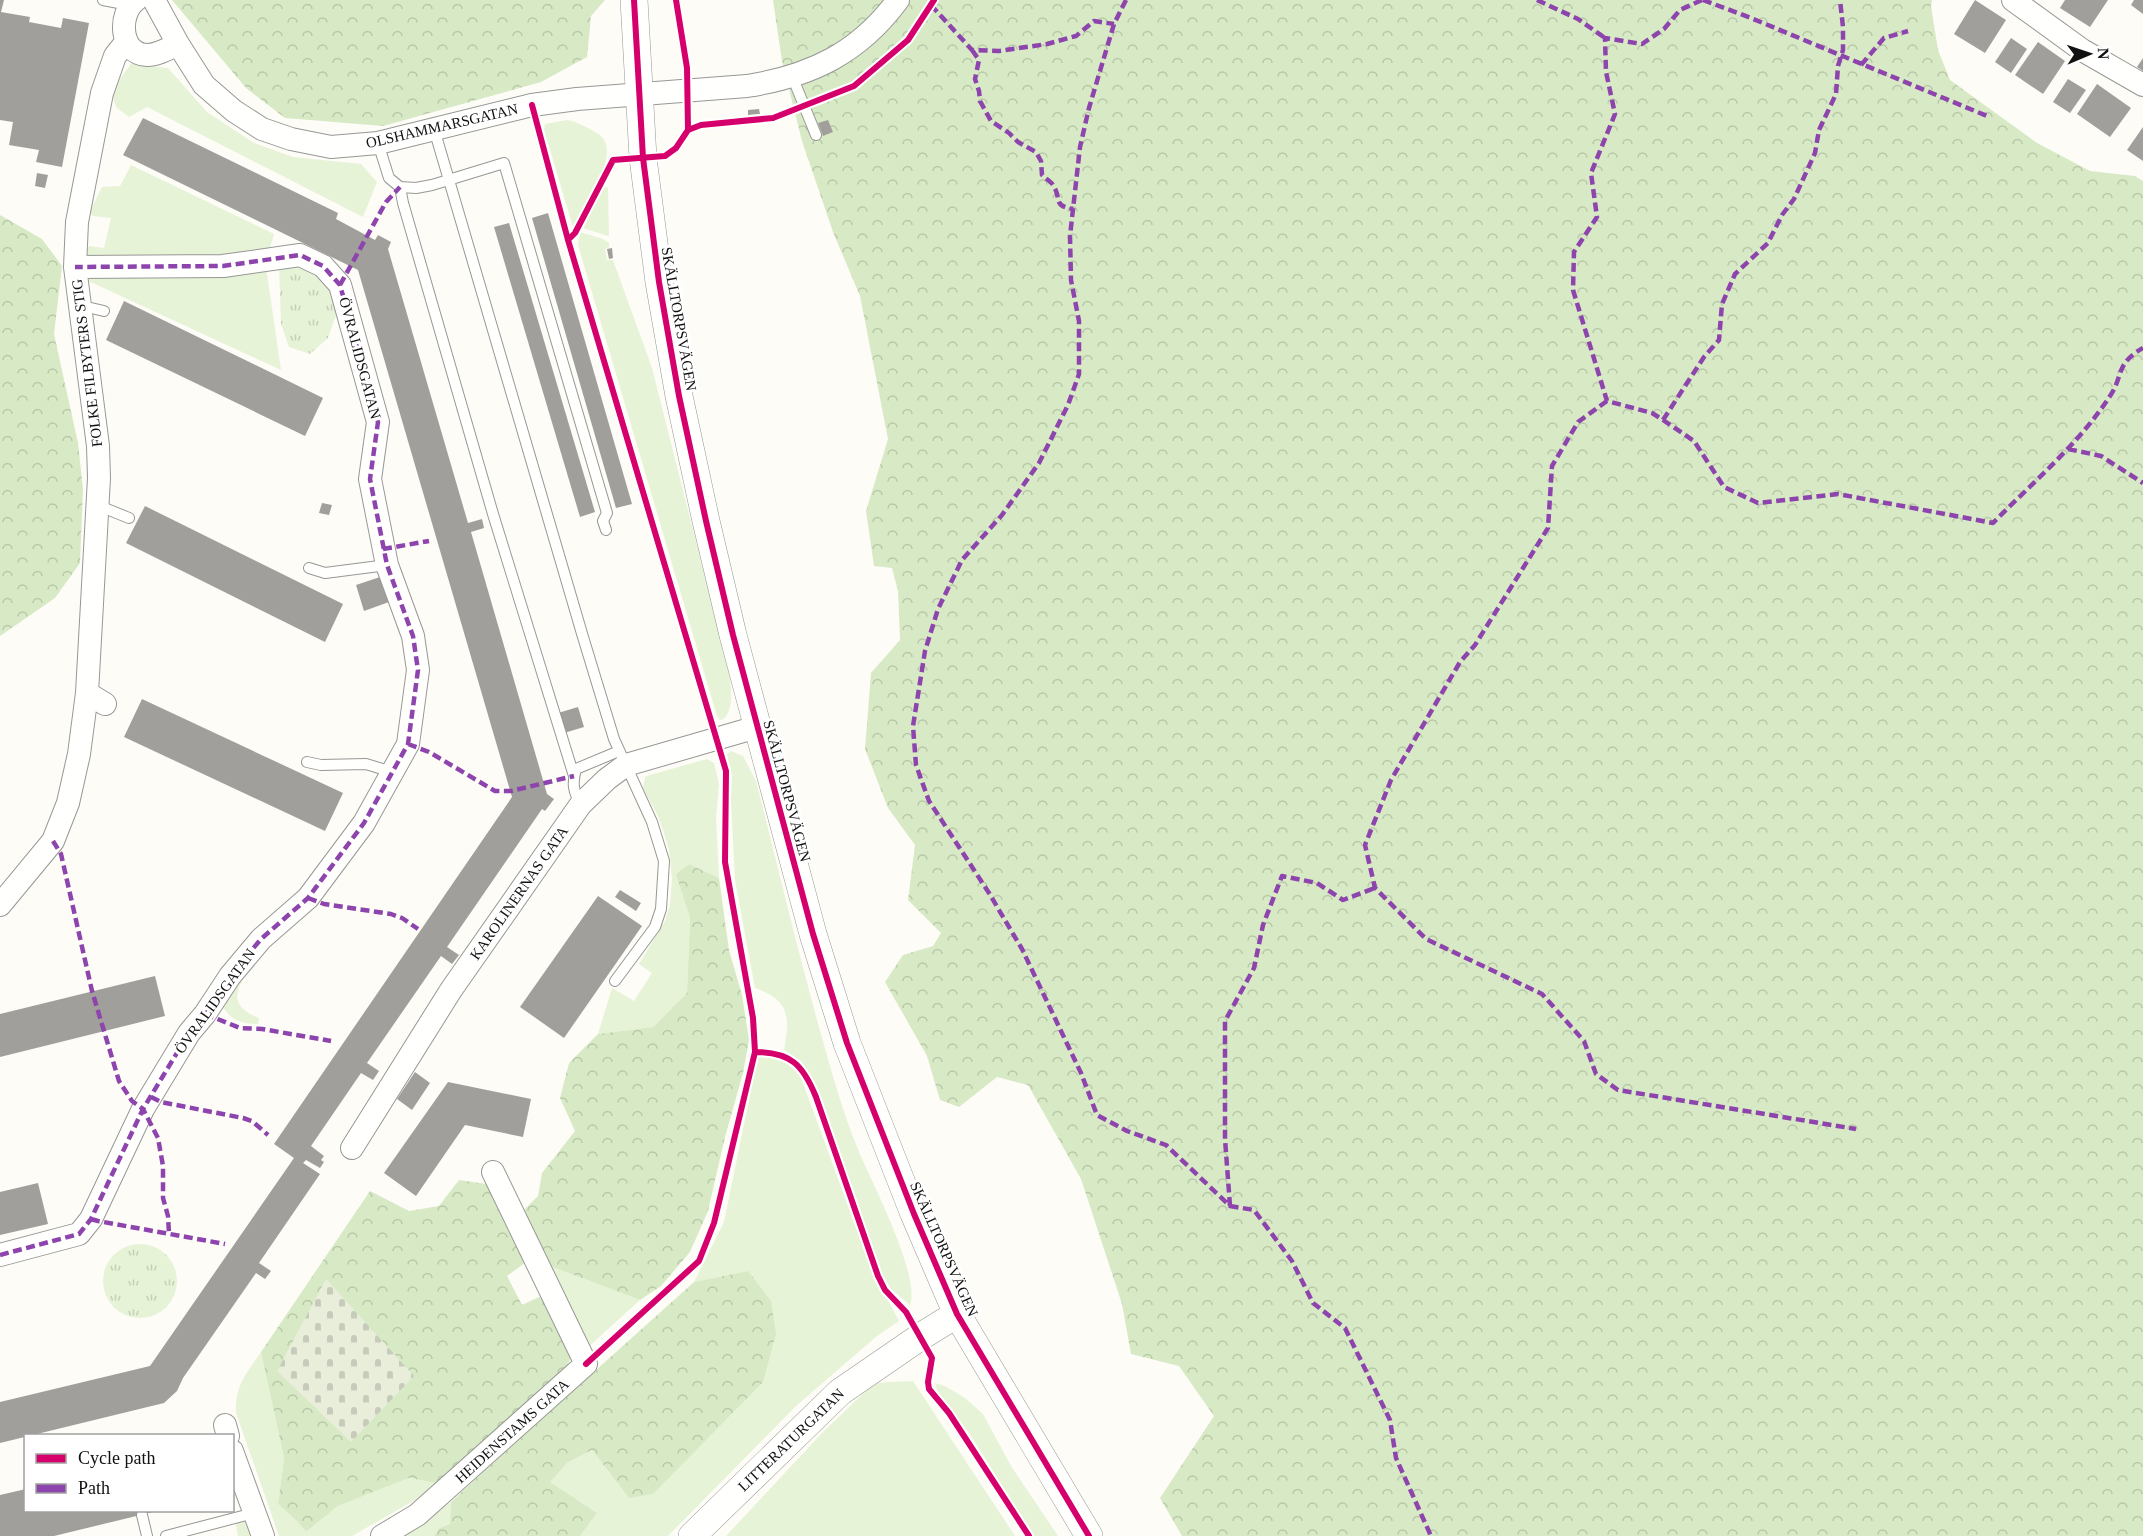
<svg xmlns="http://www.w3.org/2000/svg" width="2143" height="1536" font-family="Georgia,serif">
<defs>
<pattern id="forest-crowns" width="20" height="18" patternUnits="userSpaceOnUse" patternTransform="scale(1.5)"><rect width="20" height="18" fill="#d8eac5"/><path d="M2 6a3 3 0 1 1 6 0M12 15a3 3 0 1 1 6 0" fill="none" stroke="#b8c8a8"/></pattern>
<pattern id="cemetery-stones" width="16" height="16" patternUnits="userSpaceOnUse" patternTransform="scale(1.5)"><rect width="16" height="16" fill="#e9eedb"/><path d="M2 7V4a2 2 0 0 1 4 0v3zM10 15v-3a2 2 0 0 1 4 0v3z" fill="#c7cbbb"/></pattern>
<pattern id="park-tufts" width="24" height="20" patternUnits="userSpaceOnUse" patternTransform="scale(1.5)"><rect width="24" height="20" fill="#e7f3d7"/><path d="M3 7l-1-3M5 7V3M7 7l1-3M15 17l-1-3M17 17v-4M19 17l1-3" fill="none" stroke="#c5cfb8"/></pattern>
</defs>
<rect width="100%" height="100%" fill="#fdfcf7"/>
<!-- grass -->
<path fill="#e7f3d7" d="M131 64 168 68 207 112 254 143 293 157 361 164 377 182 363 217 147 107 129 117 116 107 111 91Z
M567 120C577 122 585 126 593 131 597 133 602 136 604 140 617 161 583 207 573 227L544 130 545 124Z
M131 165 274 234 268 255 267 274 281 370 84 279 82 251 89 246 104 248 111 218 93 216 89 213 102 187 120 186Z
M608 187 609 235 608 236 583 228 601 191 603 188Z
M580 232 603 239 609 243V247L605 249 607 260H613L652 368 730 676C731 691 734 707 724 719L720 720 717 716 578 245Z
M731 751 743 756 756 781C777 863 796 945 819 1027 831 1069 842 1111 859 1152 872 1182 921 1277 910 1305L890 1288 884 1279 815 1084 801 1061 784 1050C790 1017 790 1000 755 988L735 880 731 800 732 775 727 754Z
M707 759 714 763 719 784 716 818 719 878 689 864 677 874 690 918 687 993 653 1027 598 1034 612 988 634 1001 652 973 639 964 665 921 670 905 672 878 669 850 664 833 658 816 643 788 645 777 650 775Z
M235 980 242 982C230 1000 242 1012 259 1018L258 1024C241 1024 228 1019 221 1003Z
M758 1056 782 1059 800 1075 877 1285 889 1302 899 1321 877 1336 796 1406 668 1536H580L597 1513 549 1482 567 1463 592 1450 629 1498 748 1271 694 1282 724 1222Z
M542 1263 640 1300 584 1351Z
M261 1352 284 1458 278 1504 298 1522 306 1532 338 1506 409 1478 436 1483 415 1500 352 1536H279L236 1413C235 1385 246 1374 261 1352Z
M913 1381 1015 1536H726L822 1433 874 1383Z
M935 1383 945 1386 965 1398 983 1414 1011 1466 1058 1536H1034L969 1433 938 1394Z
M451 1502 450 1524 439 1528 434 1536H398Z
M235 1519H241L245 1521 251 1536H238Z"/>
<!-- forest -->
<path fill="url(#forest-crowns)" d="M172 0H605L591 16 587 57 541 82 383 126 285 118 246 88Z
M773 0H1932L1931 6 1938 50 1950 80 2037 143 2090 171 2135 176 2143 181V1536H1182L1160 1498 1214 1416 1179 1366 1131 1354 1122 1304 1081 1179 1028 1085 997 1077 959 1107 940 1100 927 1056 885 982 903 955 933 946 941 933 908 900 915 845 888 808 865 749 871 673 900 640 898 591 892 568 874 566 866 511 888 439 860 296 833 232 802 141 782 61Z
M0 215 42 239 62 266 54 334 78 443 83 489 80 563 55 598 0 636Z
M689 864 719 878 729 950 742 995 749 1040 743 1073 725 1137 708 1211 690 1252 661 1286 640 1300 542 1263 521 1213 538 1196 542 1173 575 1131 560 1098 569 1063 598 1034 653 1027 687 993 690 918 676 874Z
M459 1180 493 1185 529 1260 507 1276 522 1305 539 1297 547 1300 572 1349 570 1360 563 1373 436 1483 409 1478 338 1506 306 1532 298 1522 278 1504 284 1458 261 1352 370 1191 409 1211 439 1206Z
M748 1271 771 1301 776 1334 763 1382 653 1494 629 1498 592 1450 567 1463 550 1482 597 1513 580 1536H434L439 1528 450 1524 451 1502 497 1459 694 1282Z"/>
<!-- cemetery -->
<path fill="url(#cemetery-stones)" d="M326 1279 414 1376 351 1442 277 1371Z"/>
<!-- park -->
<path fill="url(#park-tufts)" d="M301 260 328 282 336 315 328 338 310 354 289 347 281 324 279 264Z
M103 1281a37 37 0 1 1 74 0a37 37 0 1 1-74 0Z"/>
<!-- building -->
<path fill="#a19f9c" d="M0 0H4L1 12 30 17 29 22 61 28 63 18 89 23 62 167 36 162 39 150 9 145 13 122 0 120Z
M1975 0 2006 20 1985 53 1954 34Z
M2065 0H2108L2090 27 2060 8Z
M2134 0H2143V14L2131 5Z
M2011 38 2027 49 2011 73 1995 62Z
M2038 42 2065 61 2043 94 2015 75Z
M2143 58V71L2137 67Z
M2068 79 2086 90 2070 113 2053 102Z
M2097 84 2131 108 2110 137 2077 114Z
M759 109 760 114 748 115V110Z
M143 118 338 213 336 219 375 240 378 235 391 242 388 249 468 523 482 519 484 528 471 532 547 794 554 799 545 811 542 809 447 947 459 955 452 964 441 956 367 1063 379 1071 373 1080 361 1073 311 1146 324 1156 321 1160 324 1162 320 1168 306 1160 303 1163 320 1174 259 1263 271 1271 265 1279 256 1273 183 1378 177 1391 164 1403 0 1443V1402L150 1366 294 1158 274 1144 512 797 358 270 123 155Z
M828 120 833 132 823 136 818 123Z
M2143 127V161L2127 150Z
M37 173 48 175 45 188 35 186Z
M548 213 632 504 616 508 532 218Z
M509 223 595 512 580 517 494 227Z
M612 248 613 258 609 259 607 249Z
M124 301 323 398 305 436 106 340Z
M322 503 332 505 329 515 319 513Z
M145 506 343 604 325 642 126 543Z
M380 577 389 602 364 611 356 585Z
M142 699 343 793 325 831 124 737Z
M578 707 584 727 564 733 558 713Z
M620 890 641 903 636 911 615 897Z
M598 896 642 926 564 1038 520 1007Z
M155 976 165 1016 0 1057V1014Z
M415 1072 430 1083 412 1110 397 1099Z
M448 1082 531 1099 523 1137 465 1125 416 1196 384 1173Z
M38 1183 48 1224 0 1235V1192Z
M26 1489V1510L157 1511 54 1536H0V1495Z"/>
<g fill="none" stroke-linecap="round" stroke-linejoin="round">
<defs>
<path id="service" d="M103 0 129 5
M792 76 816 135
M434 129 583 637 614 739 652 822 664 861 661 909 655 927 615 981
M378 143 389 178 400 187 416 188 432 185 504 163 607 513 603 521 606 530
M400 187 403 203 493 514 574 776
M80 309 91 308 104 311
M97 505 129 518
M309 568 325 573 387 565
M307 762 321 765 366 764 392 772
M581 804C573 792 572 783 576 769L619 751
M142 1515 147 1536
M166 1536 254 1513"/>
<path id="minor" d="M136 0C118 13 119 54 147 55 158 55 169 48 178 44
M154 0 178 44 204 85 234 111 262 129 291 139 331 147 378 143 532 105 577 99 747 86C811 76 859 53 898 0
M2013 0 2082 50 2143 85
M87 693 105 704
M0 905 53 841 68 803 79 754 87 693 99 478 98 446 75 267 77 222 102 93 115 56 126 42
M352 1148 451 990 581 804 607 779 626 765 757 727
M0 1255 79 1234 91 1219 143 1109 189 1033 205 1014 230 976 261 939 308 898 364 823 408 744 418 670 413 636 387 565 370 479 378 422 340 285 323 266 300 255 223 266 75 267
M225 1425 228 1436
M232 1451 263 1536
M382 1536 417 1515 586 1364 493 1172"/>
<path id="tertiary" d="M634 0 643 158 659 282 679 396 706 521 733 635 813 934 847 1043 914 1214 957 1314 1089 1536
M692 1536 840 1392 920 1337 957 1314"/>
</defs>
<!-- service casing -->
<use href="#service" stroke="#979795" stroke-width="12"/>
<!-- minor casing -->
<use href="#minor" stroke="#979795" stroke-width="24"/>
<!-- tertiary casing -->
<use href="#tertiary" stroke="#979795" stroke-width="28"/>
<!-- service -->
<use href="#service" stroke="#fffffe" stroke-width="10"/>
<!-- minor -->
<use href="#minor" stroke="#fffffe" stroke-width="22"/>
<!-- tertiary -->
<use href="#tertiary" stroke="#fffffe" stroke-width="27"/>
<!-- quiet -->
<path stroke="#8e44ad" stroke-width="4.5" stroke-dasharray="9 4.5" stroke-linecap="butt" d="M1126 0 1114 24 1089 108 1080 147 1070 236 1071 280 1079 321V374L1068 405 1039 463 1002 515 962 560 938 609 925 651 913 726 916 765 929 801 989 893 1022 949 1081 1073 1097 1115 1127 1131 1166 1145 1230 1206 1254 1210 1292 1261 1313 1303 1345 1328 1390 1420 1396 1458 1431 1536
M1537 0 1578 19 1605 38
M1702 0 1680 10 1664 29 1642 44 1605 38 1606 72 1615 114 1591 173 1597 217 1574 252 1573 290 1607 401 1652 413 1663 420 1694 441 1724 487 1758 503 1838 494 1993 523C2033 482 2079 444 2110 396 2124 375 2115 364 2143 348
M1703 0 1751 18 1987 116
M931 5 972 50 999 51 1047 44 1076 36 1094 21 1114 24
M972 50 979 60 975 79 979 91 980 101 991 121 1009 133 1018 142 1036 152 1041 161 1042 175C1045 178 1051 182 1053 185 1062 198 1052 206 1073 209
M1861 65 1884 38 1908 31
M340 285 386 202 400 187
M1607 401 1578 422 1552 466 1548 528 1475 645 1460 662 1391 780 1365 845 1375 888 1426 939 1542 994 1584 1041 1596 1074 1618 1090 1856 1129
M1663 420 1704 357 1719 340 1722 304 1735 274 1768 243 1782 215 1794 199 1815 153 1819 130 1836 94 1838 66 1843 50V27L1840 0
M2068 449 2101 456 2143 483
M383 549 429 541
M408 744 429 752 495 791H511L574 776
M53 841 61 854 92 991 119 1081 132 1101 143 1109 158 1138 163 1166V1198L168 1216 169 1234
M308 898 324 904 391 914 402 918 418 929
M205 1014 240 1028 262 1029 331 1041
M151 1097 161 1102 243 1118 252 1121 268 1135
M1230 1206 1225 1139V1021L1254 968 1263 925 1282 876 1317 883 1343 900 1375 888
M91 1219 98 1221 225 1244
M0 1255 79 1234 91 1219 143 1109 189 1033 205 1014 230 976 261 939 308 898 364 823 408 744 418 670 413 636 387 565 370 479 378 422 340 285 323 266 300 255 223 266 75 267"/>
<defs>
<path id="cycleway" d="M634 0 643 158 659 282 679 396 706 521 733 635 813 934 847 1043 914 1214 957 1314 1089 1536
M532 105 568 240 726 771 725 862 753 1018 755 1052 714 1223 699 1261 586 1364
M688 130 701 125 773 118 854 86 908 40 934 0
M568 240 575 233 613 160 665 156 676 148 688 130 687 68 676 0
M755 1052C791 1052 803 1065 816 1097L878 1276 885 1290 906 1312 932 1358 928 1382 929 1389 949 1413 1029 1536"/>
</defs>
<!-- cycleway casing -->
<use href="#cycleway" stroke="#fff" stroke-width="10"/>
<!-- cycleway -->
<use href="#cycleway" stroke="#d6006c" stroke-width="6"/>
</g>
<g text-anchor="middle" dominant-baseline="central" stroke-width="6" stroke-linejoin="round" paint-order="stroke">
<!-- street labels -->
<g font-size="15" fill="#111" stroke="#fff">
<text transform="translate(442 126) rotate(-13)">OLSHAMMARSGATAN</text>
<text transform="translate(679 319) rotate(80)">SKÄLLTORPSVÄGEN</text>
<text transform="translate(360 358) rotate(75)">ÖVRALIDSGATAN</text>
<text transform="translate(87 363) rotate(-97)">FOLKE FILBYTERS STIG</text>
<text transform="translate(787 791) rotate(75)">SKÄLLTORPSVÄGEN</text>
<text transform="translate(519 893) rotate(-55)">KAROLINERNAS GATA</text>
<text transform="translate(215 1001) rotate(-54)">ÖVRALIDSGATAN</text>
<text transform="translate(944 1249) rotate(66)">SKÄLLTORPSVÄGEN</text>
<text transform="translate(512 1431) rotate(-42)">HEIDENSTAMS GATA</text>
<text transform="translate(791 1440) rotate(-44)">LITTERATURGATAN</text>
</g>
</g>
<!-- legend -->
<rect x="24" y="1434" width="210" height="78" fill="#ffffff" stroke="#a0a0a0" stroke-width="1.5"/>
<rect x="36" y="1454" width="30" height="9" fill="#d6006c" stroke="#a0a0a0" stroke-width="1.5"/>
<text x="78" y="1464" font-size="18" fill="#111111">Cycle path</text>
<rect x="36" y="1484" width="30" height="9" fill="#8e44ad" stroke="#a0a0a0" stroke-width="1.5"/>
<text x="78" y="1494" font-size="18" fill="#111111">Path</text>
<!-- north arrow -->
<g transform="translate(2089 54) rotate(88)" stroke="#ffffff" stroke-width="4.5" paint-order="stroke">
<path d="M0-4.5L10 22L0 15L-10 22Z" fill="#111111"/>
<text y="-9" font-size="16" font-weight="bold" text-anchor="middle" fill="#111111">N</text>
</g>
</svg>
